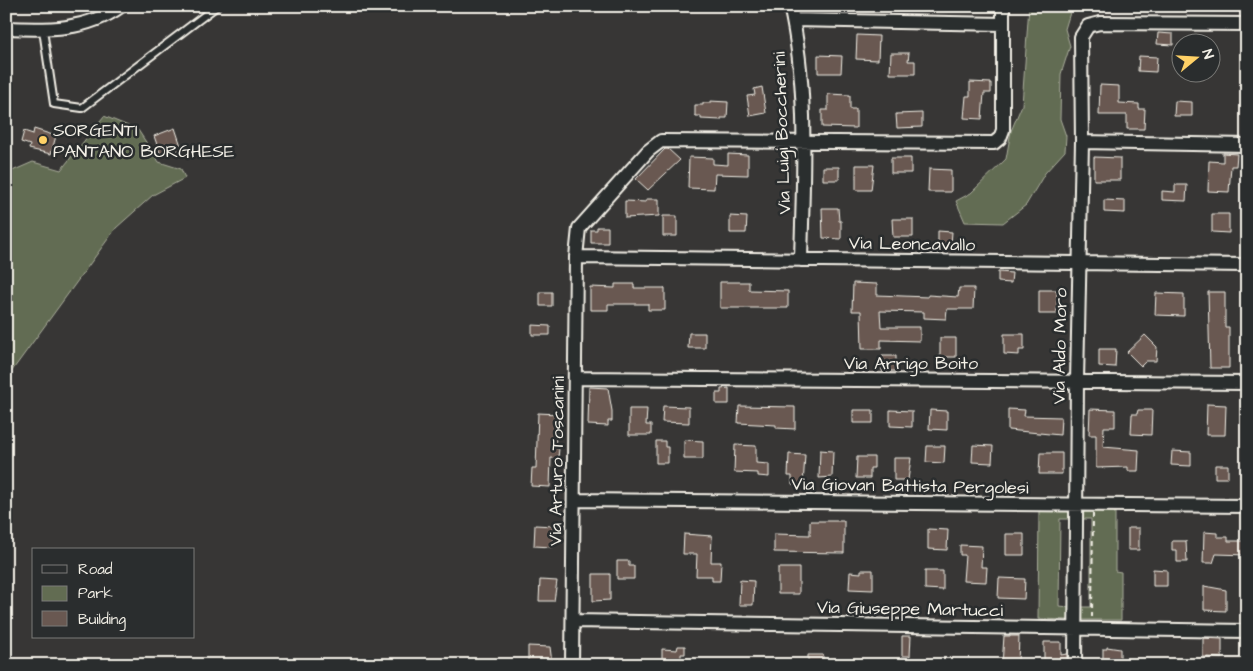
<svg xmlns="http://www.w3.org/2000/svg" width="1253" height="671" font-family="'Architects Daughter',sans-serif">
<rect width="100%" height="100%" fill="#373635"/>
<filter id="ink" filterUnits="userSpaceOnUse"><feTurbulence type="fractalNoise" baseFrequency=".02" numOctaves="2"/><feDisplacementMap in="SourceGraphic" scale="10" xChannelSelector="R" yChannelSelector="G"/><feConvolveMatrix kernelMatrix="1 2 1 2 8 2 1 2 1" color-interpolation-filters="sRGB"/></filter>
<g filter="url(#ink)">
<!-- green -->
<path fill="#626c52" stroke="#abae9d" d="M1029 6H1072L1065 29 1070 46 1061 74 1060 119 1066 136 1065 151 1045 173 1026 205 1003 223 965 222 956 201 971 193 1006 159 1011 131 1022 105Z
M104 116 138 130 159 162 181 169 185 178 153 195 116 228 6 379V179L10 172 33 162 61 170Z
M1039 510 1071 511V519H1060L1059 606 1070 607V620L1038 619Z
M1081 511H1115V571L1121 572V620H1080V607H1091V519H1081Z"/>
<!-- building -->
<path fill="#695851" stroke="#f4f1e8" d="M1158 33 1173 34V45L1157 44Z
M857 35 879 36 878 60 856 59Z
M891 53H909L908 61H915V74H890Z
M818 55 842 56 841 73H818Z
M1139 56 1157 57 1156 72 1138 71Z
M970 82 991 83V93H984L982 119 964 118 966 96H970Z
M1100 85 1119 86V103L1139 104V109H1145L1144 129H1127V115H1099Z
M762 87 766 113 750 116 747 96 755 95 754 89Z
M828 94 850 95V109H856V128L822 127V110H828Z
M710 101 728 102 727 118H721V120L701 119V116H695V105H703V103H710Z
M1175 101 1192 102V116H1174Z
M922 113V127L897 128 896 114Z
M175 128 182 149 161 156 154 136Z
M34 129 56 136 51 154 29 149 30 145 21 142 24 131 33 134Z
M665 149H668L680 160 648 190 636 179Z
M1223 153 1237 154 1236 166H1231L1229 192 1208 191 1209 161 1223 162Z
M728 154 748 155V175L715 174 714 189 688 188 689 157 713 158V164L728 165Z
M1094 157 1120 158V180H1094Z
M891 158H911V173H891Z
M856 165H874L871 190H856Z
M823 167H839V180H823Z
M929 169 951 170V192H928Z
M1175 185H1187L1186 201 1162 200V191L1175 192Z
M646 199H659V216L625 218V201L646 202Z
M1104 200 1125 201V213L1104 212Z
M822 208H838L839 221H841V239L823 238Z
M1212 214H1229V233L1212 232Z
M663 216H677V236H663Z
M730 216 747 217 746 233H730Z
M892 219H913V237H893Z
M597 227H608V243H591V230H597Z
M938 231 952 232 951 244 938 243Z
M998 272 1012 273 1011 283 998 282Z
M720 282H749V290L788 291V308H720Z
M853 283 877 284V295L928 297V295L958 297 959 288H974L973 309H947L946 319 924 318V312L880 311 881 327H920V341L881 340V349H862L861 311H852Z
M615 284H634V288H665V310H648V304H608V310H590V287L615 288Z
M1039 290H1057V314H1039Z
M540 292H552V306H540Z
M1208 292H1225V327H1229V368H1210Z
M1156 293 1184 294V316L1155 315Z
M532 325 550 326V335H532Z
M689 333H705V348H688Z
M1004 334H1024V350H1019V355L1004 354Z
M1145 335 1157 347 1156 361H1146L1141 366 1127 352Z
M940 338H956V357H940Z
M1099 349H1116L1115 367 1099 366Z
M882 356H896V371H882Z
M589 387 608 388 612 411V421H608V426L588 425Z
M729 388V404H716V393H721V389Z
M1207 404 1226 405 1225 435H1206Z
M663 406 689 407V423L662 422Z
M739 406 795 407V429L776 428V425L738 423Z
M629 409H647L646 425H651V435H629Z
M1008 409 1025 410 1024 416 1061 417 1060 435 1008 430Z
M1090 409 1115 410V427H1104L1103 447 1139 450 1138 471H1128V467L1096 468V435H1089Z
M853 410H873V423H853Z
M890 410 912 411V427L890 426Z
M930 410 947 411V430L929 429Z
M1138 410H1152L1151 435 1131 434 1132 414H1137Z
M538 413 558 414 555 448H559L558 459 551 458 550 487 531 486 532 468H536Z
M684 440 703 441V459H684Z
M656 441H665V447H668V463H656Z
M735 445 756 446V463L769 464V477L758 476V473L734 472Z
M973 445 993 446 992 463 972 462Z
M927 446H945L944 463 926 462Z
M820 450 833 451 832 477 819 478Z
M1172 451 1191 452V466L1171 465Z
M1040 453H1062V474H1039Z
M789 454 805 455 803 485 792 484V476H788Z
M857 457H874V468H870V478H856Z
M894 458H911L908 480H894Z
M1215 465H1228V478H1215Z
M810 521H844V553L774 552V534L810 535Z
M535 525 553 526 552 547 534 546Z
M1128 528H1139V550H1128Z
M928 529 948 530 947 550 928 549Z
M1204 532 1217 533V537H1228V541H1246L1247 555 1216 554 1213 563H1203Z
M684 534 712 536 711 562H721L720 581H712V576H696L697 554H683Z
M1006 534H1024V555H1006Z
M1172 541H1186L1187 562H1177V550H1172Z
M960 545 982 546 981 567H987L986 582 963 581 965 555H960Z
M617 561H629V566H634V579H617Z
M778 568H799V594H778Z
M1153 569 1167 570V586H1153Z
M861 570H873V590L849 589 850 572 861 573Z
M925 571H943V590L925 589Z
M593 574H610V600L593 601Z
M999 578 1025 579 1024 599 998 598Z
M540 580 557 581 554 601H539Z
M740 580 754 581 753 605H739Z
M1204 586 1226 590V611L1204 610Z
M902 636H911L910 656H902Z
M1004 636H1019L1018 665H1002Z
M1203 638 1222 639V658L1203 657Z
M1044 642H1061V655L1067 654V665H1044Z
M528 646 550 647 552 663 528 665Z
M678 646H685V654H681V665H662V649L677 650Z
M1107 647 1120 649V665H1103V649H1107Z
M808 655H823V665H808Z"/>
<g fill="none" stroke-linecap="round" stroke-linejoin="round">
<defs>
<path id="lane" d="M43 30 54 104 82 108 217 6"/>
<path id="street" d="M790 6C809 89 803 176 801 260
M793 20 1003 24
M6 28C47 30 86 31 121 6
M1082 142 1247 145
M576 257 1247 265
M575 378 1247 383
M574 500 1247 506
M573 621 1247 631
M572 665 576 257 579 228 648 151 661 141 994 143 1000 138 1003 130V6
M1075 665 1077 381 1082 142 1081 37 1088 26 1100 23 1247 24"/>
</defs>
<!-- lane casing -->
<use href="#lane" stroke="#f4f1e8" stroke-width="10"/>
<!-- street casing -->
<use href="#street" stroke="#f4f1e8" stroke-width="16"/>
<!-- path -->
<path stroke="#f4f1e8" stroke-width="2" stroke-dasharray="5 4" stroke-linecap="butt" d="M1092 617 1093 514"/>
<!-- lane -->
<use href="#lane" stroke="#2a2d2e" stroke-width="6"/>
<!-- street -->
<use href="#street" stroke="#2a2d2e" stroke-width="12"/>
</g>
</g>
<!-- markers -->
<circle fill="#ffd166" stroke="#2a2d2e" stroke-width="2" cx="43" cy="140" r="5"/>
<g text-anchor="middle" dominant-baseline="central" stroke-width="5" stroke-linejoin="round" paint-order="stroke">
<!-- poi labels -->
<g font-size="18" fill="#f4f1e8" stroke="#2a2d2e" text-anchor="start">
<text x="53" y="130">SORGENTI<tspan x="53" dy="21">PANTANO BORGHESE</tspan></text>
</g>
<!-- street labels -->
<g font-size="18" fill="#f4f1e8" stroke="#2a2d2e">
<text transform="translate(782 133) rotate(-92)">Via Luigi Boccherini</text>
<text transform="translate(912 244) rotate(1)">Via Leoncavallo</text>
<text transform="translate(1060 346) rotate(-89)">Via Aldo Moro</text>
<text x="911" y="363">Via Arrigo Boito</text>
<text transform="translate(557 461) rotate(-89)">Via Arturo Toscanini</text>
<text transform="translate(910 486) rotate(1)">Via Giovan Battista Pergolesi</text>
<text transform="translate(910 609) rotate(1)">Via Giuseppe Martucci</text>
</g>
</g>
<!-- margin -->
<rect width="1253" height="671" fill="none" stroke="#2a2d2e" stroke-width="25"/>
<rect x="12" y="12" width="1228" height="646" fill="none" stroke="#f4f1e8" stroke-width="2" filter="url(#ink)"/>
<!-- legend -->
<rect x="32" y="548" width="162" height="90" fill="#2a2d2e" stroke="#7b7b78"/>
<rect x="42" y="565" width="25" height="8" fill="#2a2d2e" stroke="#7b7b78"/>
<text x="78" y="574" font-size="15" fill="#f4f1e8">Road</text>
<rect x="42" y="586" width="25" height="15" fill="#626c52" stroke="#7b7b78"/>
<text x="78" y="598" font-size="15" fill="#f4f1e8">Park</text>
<rect x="42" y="611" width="25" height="15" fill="#695851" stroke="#7b7b78"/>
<text x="78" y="624" font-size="15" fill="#f4f1e8">Building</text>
<!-- north arrow -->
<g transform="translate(1196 58) rotate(72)"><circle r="24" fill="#2a2d2e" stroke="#7b7b78"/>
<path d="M0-4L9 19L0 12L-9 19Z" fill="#ffd166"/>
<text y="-8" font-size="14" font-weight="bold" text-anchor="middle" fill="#f4f1e8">N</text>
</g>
</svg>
